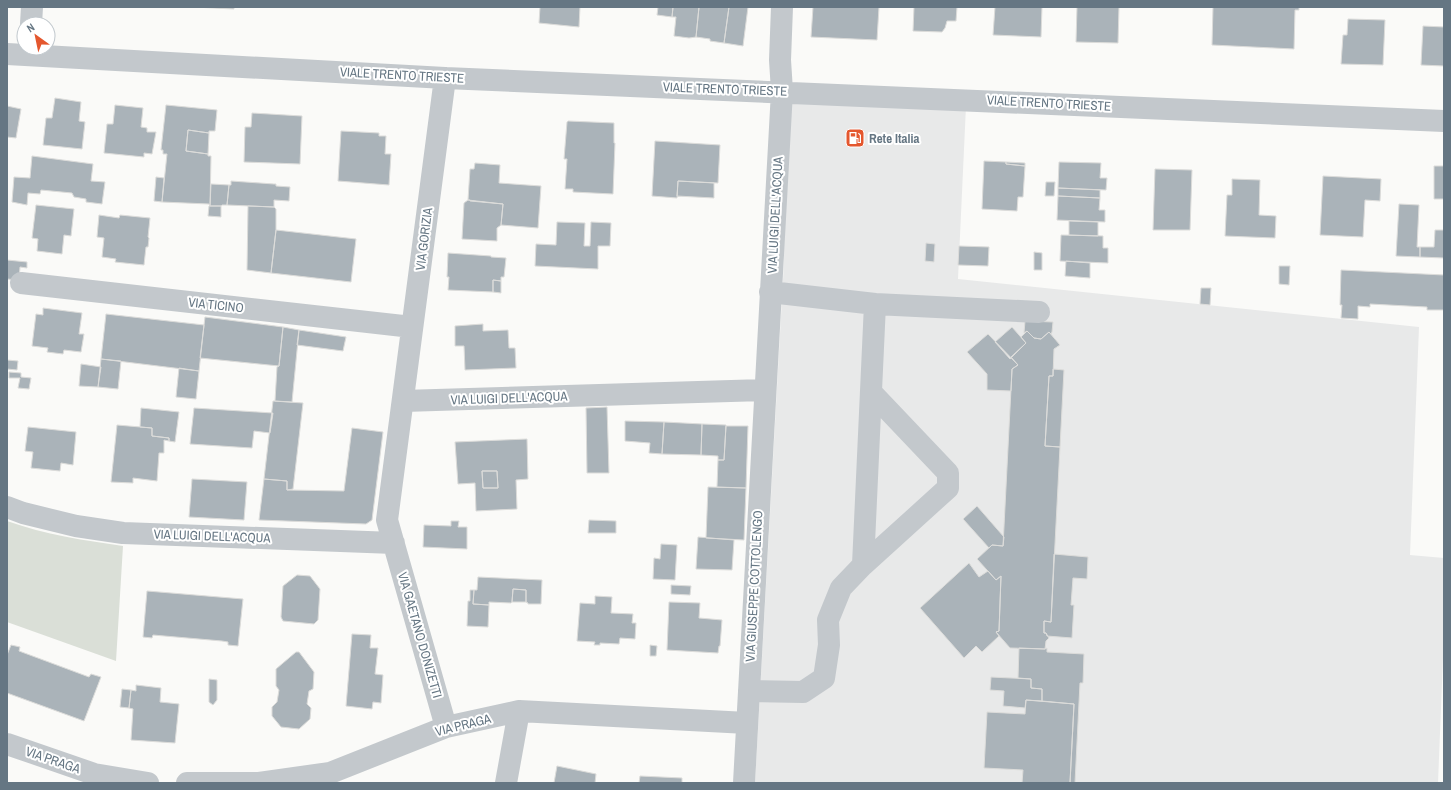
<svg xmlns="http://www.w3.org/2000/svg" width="1451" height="790" font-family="'Archivo Narrow',sans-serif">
<rect width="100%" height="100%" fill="#fafaf8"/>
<!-- built -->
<path fill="#e8e9e9" d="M785 95 966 106 958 279 1419 327 1410 555 1444 558V633L1438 783H755L784 262Z"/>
<!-- green -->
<path fill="#dadfd7" d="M7 521C46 535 83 540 123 546L116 661 7 622Z"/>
<!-- building -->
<path fill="#aab3b9" stroke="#dcdcda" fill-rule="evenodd" d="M194 7H234V9Z
M540 7H580L579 27 539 23Z
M658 7H673L672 17 657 15Z
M673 7H699L696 37 689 38 674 36 676 17H672Z
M699 7H729L724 43 710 41V39L696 37Z
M729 7H748L743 46 724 43Z
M813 7H879L877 40 811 37Z
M914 7H957L956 21H947L945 28 942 32 913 31Z
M995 7H1042L1041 37 993 35Z
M1077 7H1119L1118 43 1076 42Z
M1213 7H1299V10H1295L1294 49 1212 45Z
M1348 19 1385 20 1383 65 1341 64 1343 35H1347Z
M1423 26 1444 27V66L1421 65Z
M55 98 81 102 79 121 85 122 82 149 43 145 46 118H52Z
M115 105 143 108 141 127 147 128V132H156L152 154 144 153V157L104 153 107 124H113Z
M166 105 217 110 215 131H209V133L188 130 186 151 208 154V156H211L210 206 209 204 162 202 167 154H163V150H161Z
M7 106 21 109 16 138 7 137Z
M252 113 302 116 300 164 244 162 245 127H251Z
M568 121 614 123V143H615L613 194 573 192V189H565L567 159H564L567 122Z
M188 130 209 133 208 154 186 151Z
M341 131 379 133V136H386L385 154H391L389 185 338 181Z
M655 141 720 145 718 183 678 181 677 198 652 196Z
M32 156 93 164 91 181 105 182 102 204 86 202V199L74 197 72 193 41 190 40 194 28 193 27 205 12 202 14 177 30 178Z
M984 161 1006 162V164L1025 166 1023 197H1018L1017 211 982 209Z
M1006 162 1025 163V166L1006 164Z
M1059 162 1101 163 1100 178H1107L1106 190 1058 188Z
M475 163 500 165 499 183 541 186 538 228 501 225 503 204 470 201V200H468L470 169H474Z
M1434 166H1444V199H1434Z
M1155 169 1192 170 1190 230H1153Z
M1323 176 1381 179 1380 201 1365 200 1363 237 1320 235Z
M156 177 164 178 162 202 154 201Z
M1232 179 1260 180 1259 215 1276 216 1275 238 1225 236 1227 195H1232Z
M231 181 274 184H276V186L290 187 289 201 274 200V207L227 205 229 185H231Z
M678 181 714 183V198L677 196Z
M1046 182H1055L1054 196H1045Z
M211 184 229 185 227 205H222L221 206H210Z
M1058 188 1100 190V198L1058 196Z
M1058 196 1100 198 1099 210H1105V222L1057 220Z
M468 200 503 204 501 225 497 228V241L462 239 464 203Z
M1399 204 1419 205 1417 247H1420V257L1396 256Z
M36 205 74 209 71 236 64 235 62 254 37 251 38 239 32 238Z
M209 206H221V217L208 216Z
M248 206 274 207 276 209V230L271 273 247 270Z
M99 215 119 218 120 215 150 218 148 237 149 238 148 247H146L144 265 115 262 116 259 102 257 104 238 97 237Z
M1069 221 1098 222V236L1069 235Z
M557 222 585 223 584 246H590L591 222 611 223 610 246H598V269L535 266 536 244 556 245Z
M276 230 356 239 351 282 271 273Z
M1435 230H1444V258L1420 257V247H1434Z
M1061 235 1103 236V248H1108V263L1060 261Z
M926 243 935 244 934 262 925 261Z
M959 246 989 247 988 266 958 265Z
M1034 252 1042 253V270H1034Z
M448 253 491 256V257L506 258 504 277H501V281L493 280V292L448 290 449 277H447Z
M7 260 27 262V268L20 267 19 280 7 279Z
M1066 261 1090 263V278L1065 276Z
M1279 266H1290L1289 285 1279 284Z
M1341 270 1444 275V310H1427V307L1370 304V307L1358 306V319L1341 318 1342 305H1340Z
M493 280 501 281V293L493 292Z
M1201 288H1211L1210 305 1200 304Z
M43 308 82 313 79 334H84L81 352 64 350 63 354 47 352 48 348 32 346 36 314 43 315Z
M106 314 204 325 199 371 101 359Z
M205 317 283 327 279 366 200 358Z
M1025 321 1053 322 1052 332 1051 334 1049 332 1041 339 1034 338 1027 331 1024 333Z
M483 324V331L508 330 509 348H515L516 368 465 370 464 346H455V326Z
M283 327 299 330 292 402 275 401 277 367 279 366Z
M1012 327 1026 343 1010 359 995 342Z
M299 330 346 337 343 351 297 345Z
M1027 331 1034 338 1041 339 1049 332 1060 345 1054 349 1053 376H1049L1045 446 1060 447 1051 622 1044 621V633H1046L1049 638 1046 641 1045 649 1010 648 996 632 999 631 1001 576 996 580 977 559 992 545 1003 546 1012 369 1018 365 1011 357 1026 343 1021 337Z
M988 334 1018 365 1012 369 1011 391 987 390V374L967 352Z
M101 359 121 361 118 389 98 387Z
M7 360 18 361 17 370 7 369Z
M81 364 101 367 98 387 79 386Z
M179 368 199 371 196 399 176 397Z
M1053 369 1064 370 1060 447 1045 446 1049 376H1053Z
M9 372 21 373V377L31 378 29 389 18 388 20 378H9Z
M273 401 303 403 293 489 287 490V481L264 479Z
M607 407 609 473H587L586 408Z
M141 408 179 412 175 442 169 441V438L152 436V428L140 427Z
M194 408 273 413 270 433 254 431 252 448 190 444Z
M625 421 664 422 662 454 649 453 650 443 625 441Z
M664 422 702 424 701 455 662 454Z
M702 424 726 425 724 460H718V456L701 455Z
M117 425 152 428V436L169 438V441L164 440V453H159L157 481 133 478V483L111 482Z
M726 426H748L746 488 717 487 718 460H724Z
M28 427 76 432 73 465 61 463 60 471 31 468 33 452 25 451Z
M352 428 383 432 372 520 366 524 259 520 264 479 287 481V490L344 491Z
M527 439 528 479 516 480 517 509 476 511 475 483 458 484 455 442ZM482 471H497L498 488H483Z
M482 471H497L498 488H483Z
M192 479 247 482 244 520 189 517Z
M708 487 746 488 744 540 706 538Z
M977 506 1004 537 1003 546 992 545 989 548 963 519Z
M589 520 616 521V533H588Z
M451 521H459L458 527H467V549L423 547 424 525 451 526Z
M698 537 734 540 732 570 696 569Z
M661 544 677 545 675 580 653 579 654 558 660 559Z
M1054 554 1088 557 1087 579 1073 578 1071 605H1074L1072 638 1047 636 1046 633H1044V621L1051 622Z
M969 563 979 577 988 571 996 580 1001 576 999 631 996 632 999 636 982 652 976 646 964 658 920 608Z
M297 575 310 576 320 589 318 620 314 624 283 621 281 617 283 586Z
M478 577 542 580 541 604H528V603L526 602V590L513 589 512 602 511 603 489 602V605L473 604 474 590H477Z
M671 585 691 586 690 595 671 594Z
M513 589 526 590V602H512Z
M470 590H474L473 604 489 605 488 627 467 626 468 601H470Z
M147 591 243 599 238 646 228 645V642L222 641 153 635 152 638 143 637Z
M595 596 612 597 611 613 633 614 632 623H636L635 639 620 638 619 644 600 643V645H594L595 642 577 641 580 603 595 604Z
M669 602 700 603 699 618 722 620 720 646H719L718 653 667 650Z
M352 634 371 635 370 648H378L375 674 383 675 381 703 373 702 372 709 346 706Z
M11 645 20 647 19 651 89 677 91 674 101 677 84 721 7 693V655Z
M650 645 657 646 656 656H650Z
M1019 648 1045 649 1047 648V652L1084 654 1083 683H1080L1075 783H1070L1074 704 1042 701V689L1031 688V679L1018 678Z
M296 652H299L314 672 313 689 309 691 307 704 311 708 310 719 299 729 281 727 272 716V707L277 702 279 690 276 686V669Z
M991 677 1031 679V688L1042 689V701L1026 700 1025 708 1003 706 1004 691 990 690Z
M209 679 217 680V700L213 705 209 702Z
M136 685 161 688 160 702 179 704 175 743 131 740 133 709 129 708 131 690 136 691Z
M122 689 131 690 129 708 120 707Z
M1026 700 1074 704 1070 783H1022L1023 770 984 768 987 712 1025 714Z
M557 766 596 774 595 783H554Z
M640 776 682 778V783H639Z"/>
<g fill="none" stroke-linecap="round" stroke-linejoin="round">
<!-- minor -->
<path stroke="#c3c8cc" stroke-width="22" d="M31 24 32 7
M7 54 445 78 1444 121
M445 78 387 520 446 727
M21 283 412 327
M875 304 1039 312
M403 401 765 390
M7 507 23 513 76 526 123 533 394 543
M863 565 948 488V473L871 392
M749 691 803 692 824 678 829 645 828 620 841 588 863 565 875 304 770 292
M7 744 94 774 148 783
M187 783H259L330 773 446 727 519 711 747 723
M506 783 519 711
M744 783 782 91 780 60 782 7"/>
</g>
<!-- icons -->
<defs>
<symbol id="fuel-square" viewBox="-11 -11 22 22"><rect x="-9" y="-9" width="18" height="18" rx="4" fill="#e4572e" stroke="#fff"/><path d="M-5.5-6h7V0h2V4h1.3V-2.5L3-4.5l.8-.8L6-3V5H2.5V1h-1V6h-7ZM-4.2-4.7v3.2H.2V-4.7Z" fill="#fff"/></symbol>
</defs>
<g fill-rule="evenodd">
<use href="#fuel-square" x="844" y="127" width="22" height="22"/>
</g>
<g text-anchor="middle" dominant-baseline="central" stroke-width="4" stroke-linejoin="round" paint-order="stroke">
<!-- street labels -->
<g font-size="13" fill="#657683" stroke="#fff">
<text transform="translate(402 75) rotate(3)">VIALE TRENTO TRIESTE</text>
<text transform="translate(725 89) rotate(2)">VIALE TRENTO TRIESTE</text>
<text transform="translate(1049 103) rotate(3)">VIALE TRENTO TRIESTE</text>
<text transform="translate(775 215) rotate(-87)">VIA LUIGI DELL'ACQUA</text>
<text transform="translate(424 239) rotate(-83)">VIA GORIZIA</text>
<text transform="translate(216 305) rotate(6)">VIA TICINO</text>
<text transform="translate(509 398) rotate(-2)">VIA LUIGI DELL'ACQUA</text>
<text transform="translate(212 536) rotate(2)">VIA LUIGI DELL'ACQUA</text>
<text transform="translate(754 586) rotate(-87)">VIA GIUSEPPE COTTOLENGO</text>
<text transform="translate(420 635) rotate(74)">VIA GAETANO DONIZETTI</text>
<text transform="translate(463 725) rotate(-14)">VIA PRAGA</text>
<text transform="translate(53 760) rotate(19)">VIA PRAGA</text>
</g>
<!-- poi labels -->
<g font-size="13" font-weight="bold" fill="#657683" stroke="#fff" text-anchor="start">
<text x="869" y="138">Rete Italia</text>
</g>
</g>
<!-- border -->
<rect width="1451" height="790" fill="none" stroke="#657683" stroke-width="16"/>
<!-- north arrow -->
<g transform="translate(36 36) rotate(327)"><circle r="19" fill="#ffffff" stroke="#c1c8cd"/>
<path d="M0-3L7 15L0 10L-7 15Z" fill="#e4572e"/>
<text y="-6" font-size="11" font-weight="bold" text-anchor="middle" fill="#657683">N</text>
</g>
</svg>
